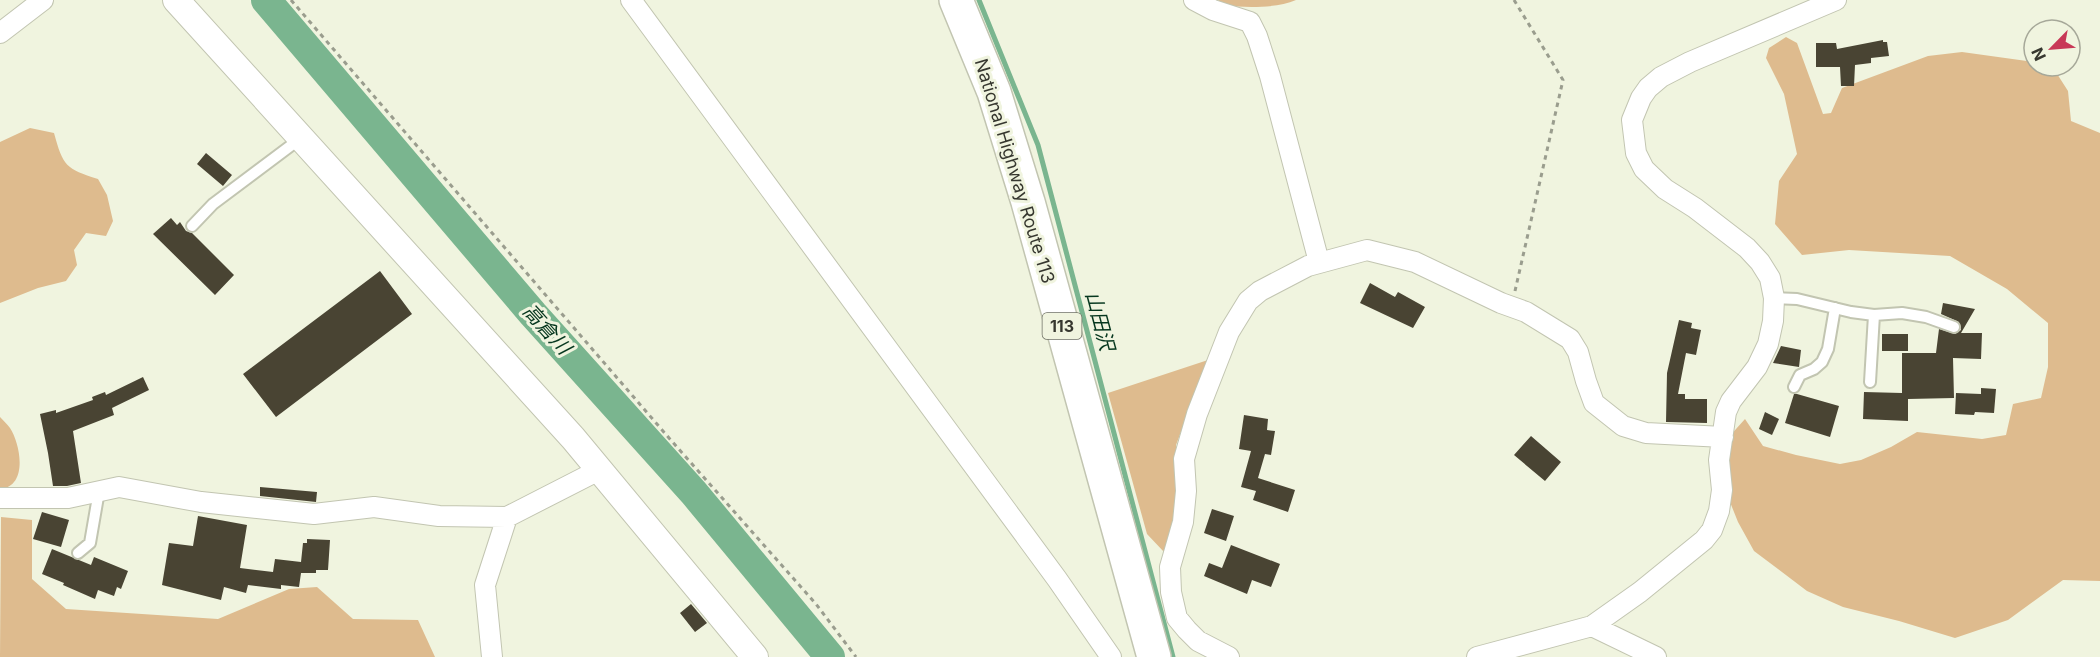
<svg xmlns="http://www.w3.org/2000/svg" width="2100" height="657" font-family="Inter,'Noto Sans JP',sans-serif">
<rect width="100%" height="100%" fill="#f0f4df"/>
<!-- green -->
<path fill="#debb8e" d="M1218 0H1296C1275 9 1246 7 1224 6Z
M1786 37 1797 43 1823 114 1831 113 1842 88 1928 56 1962 52 2034 62V66H2052L2068 91 2071 121 2100 133V581L2063 580 2008 620 1955 638 1899 621 1843 607 1807 591 1754 551 1738 522 1728 497 1727 439 1745 419 1763 446 1796 455 1840 464 1861 460 1891 447 1917 432 1982 439 2006 435 2013 404 2041 398 2048 367V323L2007 289 1950 256 1849 250 1802 255 1775 224 1779 181 1797 154 1784 94 1766 58 1769 48Z
M30 128 54 133C63 166 66 169 98 179L107 195 113 221 106 236 86 233 74 250 77 265 66 281 38 288 0 303V142Z
M1208 360 1176 445 1177 492 1173 520 1164 552 1147 534 1108 393Z
M0 417C3 420 7 424 10 428 21 445 28 487 0 489Z
M1 517 32 520V579L66 609 218 619 289 589 317 587 353 619 418 620 435 657H0Z"/>
<g fill="none" stroke-linecap="round" stroke-linejoin="round">
<!-- stream -->
<path stroke="#7ab58f" stroke-width="5" d="M979 0 1038 145 1173 657"/>
<!-- river -->
<path stroke="#7ab58f" stroke-width="30" d="M266 0 533 314 694 493 830 657"/>
</g>
<!-- building -->
<path fill="#494433" d="M1883 40V42H1887L1889 56 1871 58V63L1855 65 1854 86H1841L1840 67H1816V43H1836L1837 49Z
M206 153 232 175 223 186 197 164Z
M171 218 177 225 180 222 186 231 192 233 234 275 215 295 153 234Z
M380 271 412 314 276 417 243 374Z
M1370 283 1395 297 1398 292 1425 307 1413 328 1360 303Z
M1943 303 1975 309 1961 333H1982L1981 359 1953 358 1954 398 1908 399V421L1863 419 1864 392 1902 393V353H1936L1939 329 1955 334 1961 330 1959 322 1941 314Z
M1679 320 1692 323 1691 328 1701 330 1696 355 1686 353 1678 394H1685V399H1707V423L1666 422 1667 373Z
M1882 334H1908V351H1882Z
M1781 346 1801 350 1799 367 1773 363Z
M143 377 149 390 112 408 114 415 73 431 81 483 67 486H53L48 453 40 414 56 410V413L93 400 92 397 105 392 106 395Z
M1981 388 1996 389 1994 413 1975 412 1974 415 1955 414 1956 393 1981 394Z
M1794 394H1797L1839 406 1830 437 1785 423Z
M1765 412 1779 419 1772 435 1759 429Z
M1244 415 1268 419 1267 430 1275 431 1271 455 1265 454 1258 478 1295 490 1288 512 1253 500 1256 491 1241 487 1251 451 1239 449Z
M1531 436 1561 462 1545 481 1514 455Z
M260 487 317 492 316 502 260 496Z
M1212 509 1234 516 1226 541 1204 533Z
M42 512 69 520 61 547 33 539Z
M198 516 247 525 240 568 273 572 275 559 301 562 303 543H307V539L330 540 328 570H316V573H301L299 587 281 585V589L248 585 246 593 224 587 221 600 162 585 169 543 193 546Z
M1231 545 1280 564 1271 587 1252 580 1247 594 1204 576 1209 563 1222 568Z
M52 549 91 565 94 557 128 571 121 589 117 587 114 596 98 590 95 599 63 585 64 583 42 574Z
M691 604 707 623 695 632 680 613Z"/>
<g fill="none" stroke-linecap="round" stroke-linejoin="round">
<defs>
<path id="service" d="M192 226 213 204 301 138
M1774 298 1797 299 1851 312 1874 315 1902 313 1926 317 1954 327
M1870 382 1874 315
M1794 387 1800 375 1814 369 1822 362 1828 349 1835 308
M78 553 90 543 99 491"/>
<path id="minor" d="M631 0 1057 579 1111 657
M1194 0 1213 10 1250 22 1257 36 1270 76 1319 262
M0 33 43 0
M0 498H68L119 487 201 502 314 514 374 507 439 516 507 517 599 470
M1592 626 1656 657
M492 657 485 585 507 517
M1229 657 1198 641 1187 630 1177 618 1171 592 1170 567 1183 522 1186 491 1184 459 1197 414 1229 332 1248 301 1260 291 1308 266 1367 250 1415 262 1501 303 1526 312 1570 339 1578 352 1586 381 1594 403 1623 426 1646 433 1723 437
M1477 657 1592 626 1640 592 1704 540 1712 530 1719 511 1722 490 1719 460 1726 412 1731 401 1757 367 1768 344 1773 321 1774 298 1770 278 1760 262 1747 248 1695 208 1665 189 1644 169 1636 153 1632 120 1641 98 1648 88 1661 77 1690 62 1836 0"/>
<path id="tertiary" d="M176 0 573 438 755 657"/>
<path id="trunk" d="M956 0 994 92 1028 202 1154 657"/>
</defs>
<!-- service casing -->
<use href="#service" stroke="#c2c5b1" stroke-width="14"/>
<!-- minor casing -->
<use href="#minor" stroke="#c2c5b1" stroke-width="22"/>
<!-- tertiary casing -->
<use href="#tertiary" stroke="#c2c5b1" stroke-width="28"/>
<!-- trunk casing -->
<use href="#trunk" stroke="#c2c5b1" stroke-width="36"/>
<!-- path -->
<path stroke="#9a9d8e" stroke-width="3" stroke-dasharray="4.5 4.5" stroke-linecap="butt" d="M291 0 669 438 816 604 856 657
M1514 0 1563 80 1515 291"/>
<!-- service -->
<use href="#service" stroke="#fff" stroke-width="10"/>
<!-- minor -->
<use href="#minor" stroke="#fff" stroke-width="20"/>
<!-- tertiary -->
<use href="#tertiary" stroke="#fff" stroke-width="26"/>
<!-- trunk -->
<use href="#trunk" stroke="#fff" stroke-width="33"/>
</g>
<g text-anchor="middle" dominant-baseline="central" stroke-width="6" stroke-linejoin="round" paint-order="stroke">
<!-- shield labels -->
<rect fill="#f0f4df" stroke="#6e7064" stroke-width="1.5" x="1042.5" y="313" width="39" height="26" rx="4.5"/>
<g font-size="16" font-weight="bold" fill="#36372f">
<text x="1062" y="326">113</text>
</g>
<!-- street labels -->
<g font-size="18" fill="#36372f" stroke="#f0f4df">
<text transform="translate(1015 171) rotate(73)">National Highway Route 113</text>
</g>
<!-- water labels -->
<g font-size="20" font-style="italic" fill="#06371e" stroke="#f0f4df">
<text transform="translate(1100 321) rotate(75)">山田沢</text>
<text transform="translate(547 329) rotate(48)">高倉川</text>
</g>
</g>
<!-- north arrow -->
<g transform="translate(2052 48) rotate(245)"><circle r="28" fill="#f0f4df" stroke="#a6a899" stroke-width="1.5"/>
<path d="M0-4.5L10 22L0 15L-10 22Z" fill="#c83857"/>
<text y="-9" font-size="16" font-weight="bold" text-anchor="middle" fill="#36372f">N</text>
</g>
</svg>
